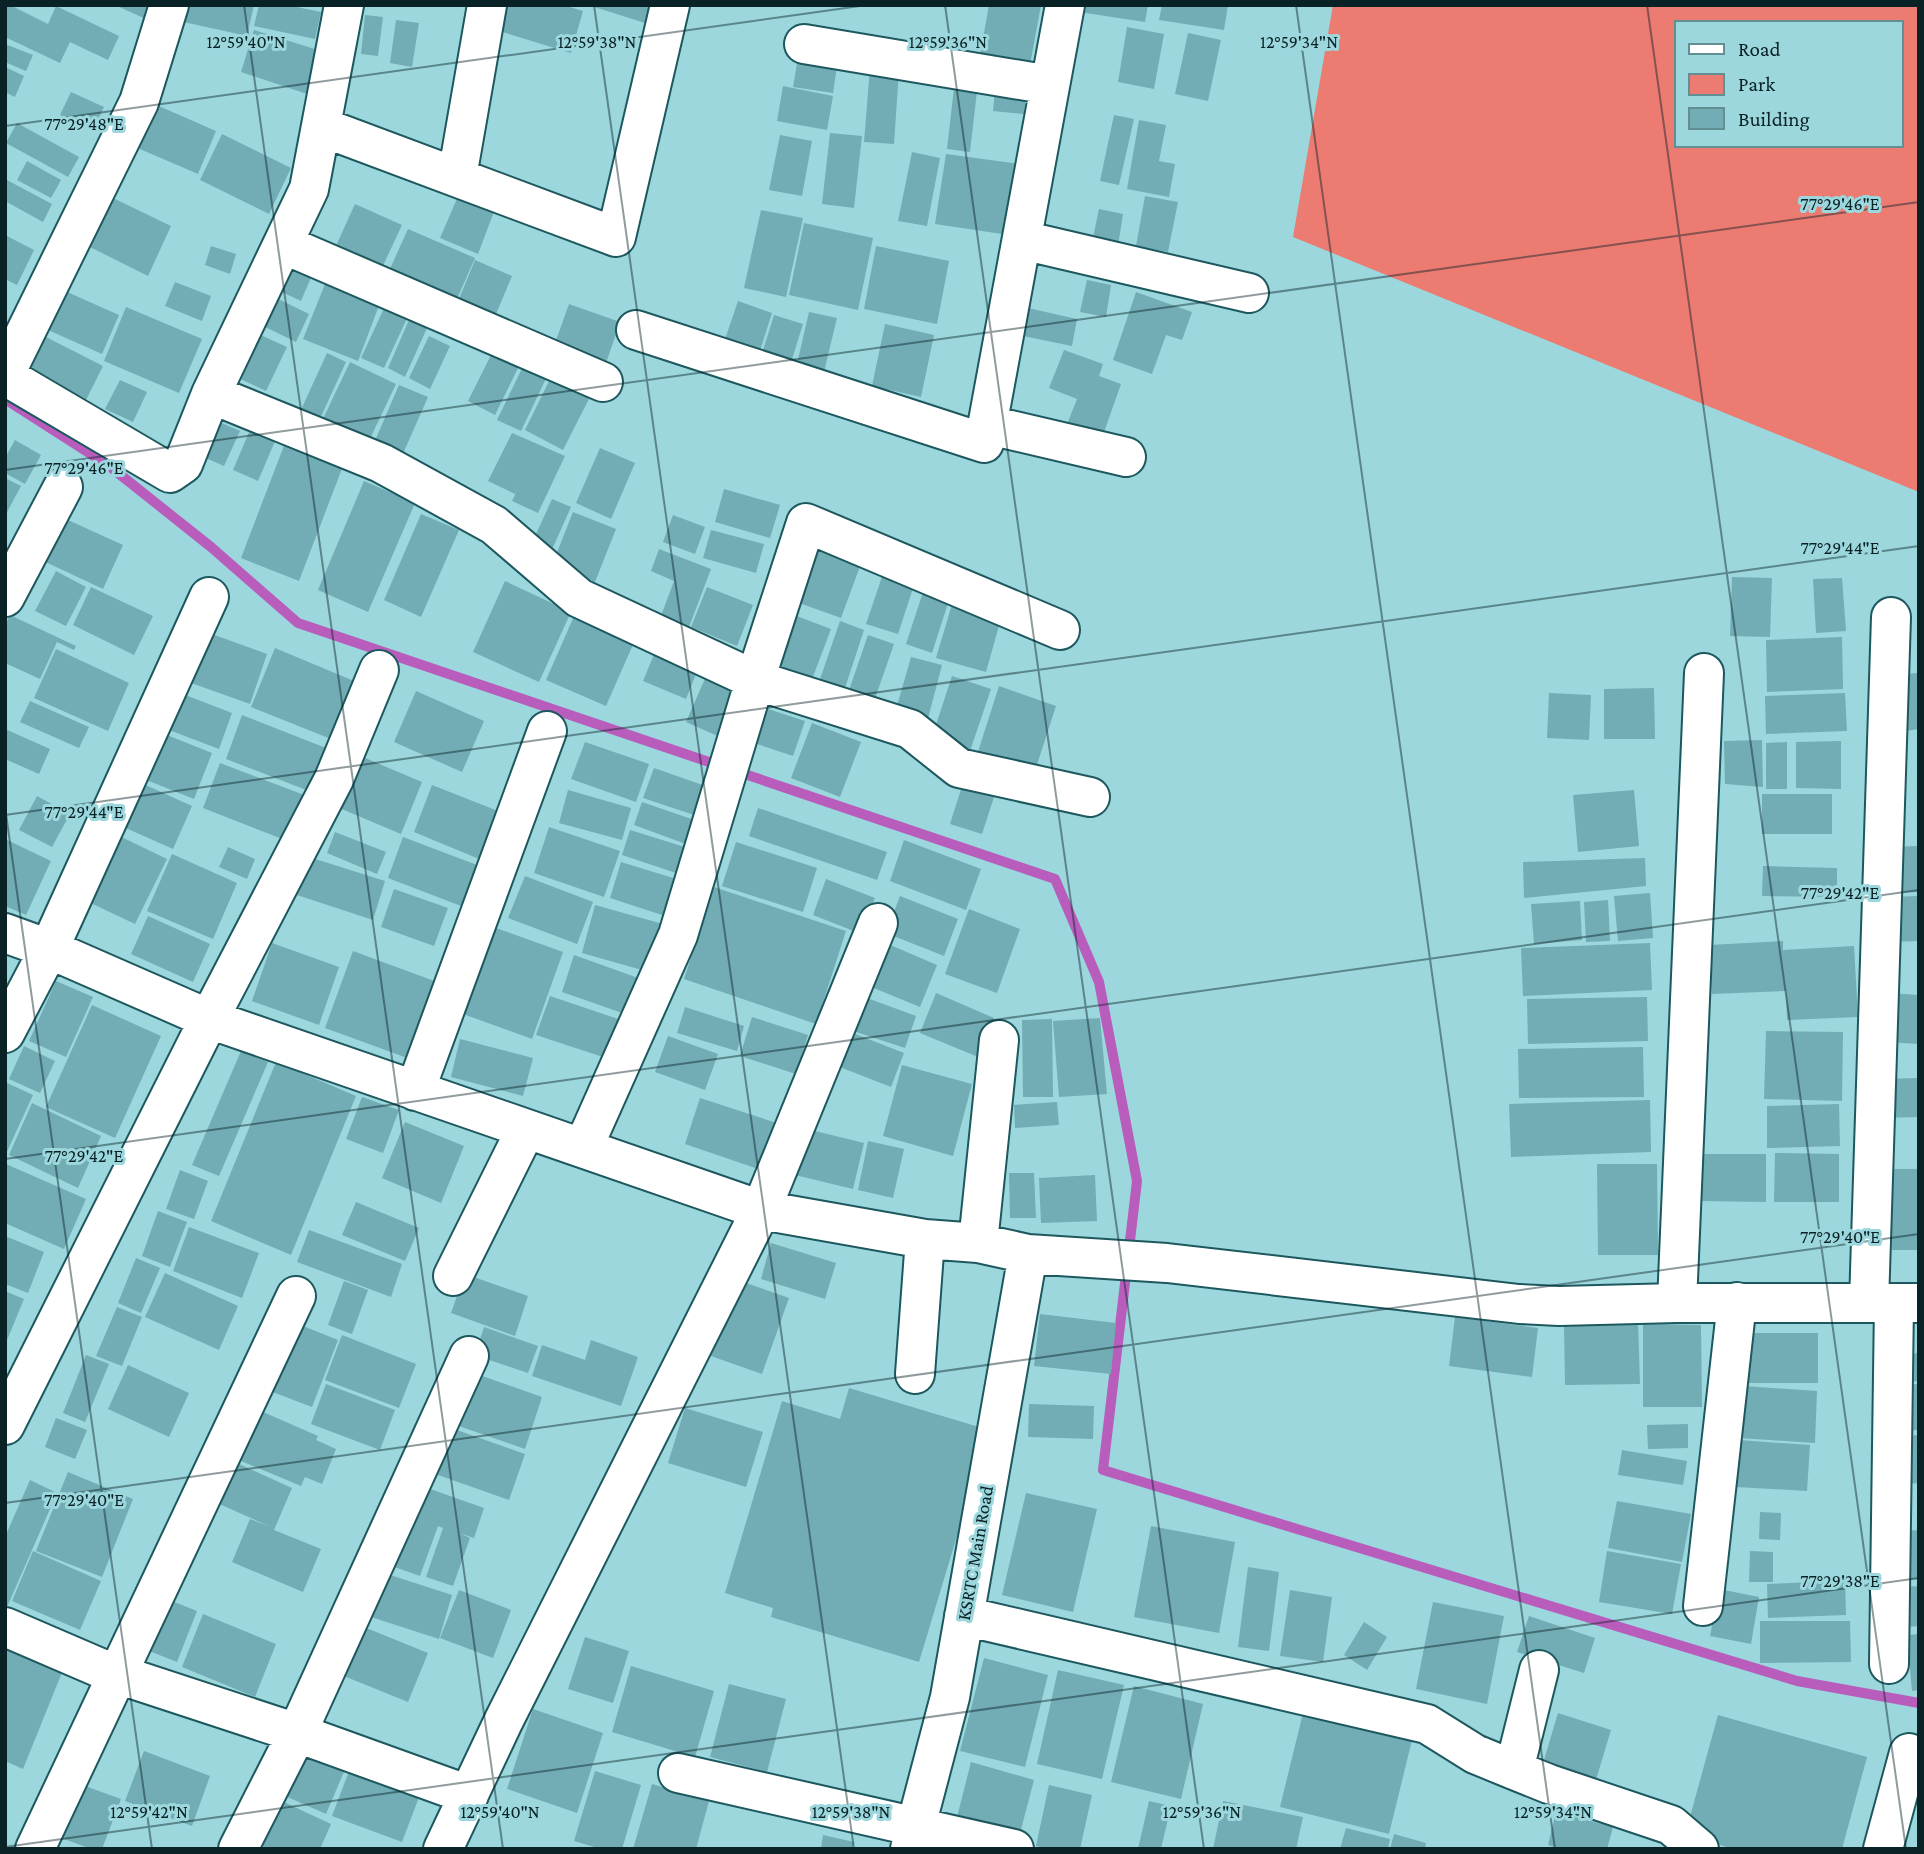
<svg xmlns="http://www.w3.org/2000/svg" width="1924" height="1854" font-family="'Crimson Pro',serif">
<rect width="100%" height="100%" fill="#9cd7de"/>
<!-- green -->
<path fill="#ec7b71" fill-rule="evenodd" d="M1333 5H1919V492L1293 237ZM1677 23H1901V145H1677Z"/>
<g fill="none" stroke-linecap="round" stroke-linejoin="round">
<!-- stream -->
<path stroke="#b95dbc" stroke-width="10" d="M5 399 108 465 211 547 298 623 1055 879 1099 982 1137 1181 1103 1470 1797 1681 1919 1703"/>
</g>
<!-- building -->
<path fill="#72acb4" d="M5 5H10L48 24 56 6 119 36 108 60 70 42 60 63 5 37Z
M115 5H155L148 20Z
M183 5H254L247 36 179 21Z
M259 5H287L321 12 315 39 254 26Z
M503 5H563L583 11 571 53 496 30Z
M588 5H650L645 23Z
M989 5H1041L1030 65 980 55Z
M1080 5H1148L1145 22 1079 12Z
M1162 5H1228L1224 30 1159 20Z
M365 15 383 17 378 56 361 54Z
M396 20 419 23 412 67 390 63Z
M1127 27 1164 34 1154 89 1118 82Z
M254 30 321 51 307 94 241 72Z
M1188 33 1221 40 1208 101 1175 94Z
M5 44 33 55 26 71 5 62Z
M799 52 838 59 833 93 793 87Z
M5 67 24 76 15 97 5 92Z
M870 68 899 71 894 144 864 142Z
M783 86 833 96 827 130 777 121Z
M954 88 977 91 970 152 947 149Z
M995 90 1026 94 1024 114 993 111Z
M71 92 104 107 93 130 60 115Z
M145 100 216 131 198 174 126 143Z
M1114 115 1134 119 1119 185 1100 181Z
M1139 120 1166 125 1159 161 1175 164 1169 197 1127 189Z
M17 123 79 157 68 177 6 143Z
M830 133 862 136 854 208 822 204Z
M222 134 291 168 269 214 200 180Z
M780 135 812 141 802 196 769 190Z
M912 152 940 158 927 226 898 221Z
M946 154 1020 164 1009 235 935 224Z
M27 161 61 180 51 198 17 180Z
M5 179 52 204 43 222 5 201Z
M459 194 495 209 478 254 440 238Z
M1145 196 1178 202 1168 252 1136 246Z
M113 198 171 226 148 276 90 247Z
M355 204 402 225 381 270 335 248Z
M1099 209 1123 214 1117 252 1091 247Z
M761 210 803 218 786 297 744 288Z
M804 223 873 238 858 310 789 295Z
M408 229 475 258 456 301 389 271Z
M5 235 34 250 17 285 5 279Z
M211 246 236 254 230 274 205 265Z
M876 246 949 261 937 324 864 309Z
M283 254 315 268 301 301 269 286Z
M475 260 512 276 493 321 456 306Z
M329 274 383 295 358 361 303 339Z
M1087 280 1111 285 1106 317 1080 312Z
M175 282 211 296 202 321 165 306Z
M56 287 119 315 102 354 39 326Z
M1136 292 1192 312 1182 340 1166 335 1152 374 1113 360Z
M268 294 309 314 296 342 255 322Z
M738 301 772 313 756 363 721 351Z
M386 304 409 314 384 368 361 358Z
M569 304 620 322 606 363 554 346Z
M1019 306 1077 319 1072 346 1014 334Z
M126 307 202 339 179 393 104 361Z
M809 312 837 318 821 384 794 377Z
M774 315 803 324 788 372 759 363Z
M409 320 427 328 405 377 388 368Z
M885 324 934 335 921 397 872 386Z
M252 331 287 347 266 391 232 375Z
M38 333 103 366 83 406 18 373Z
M429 336 450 346 430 389 409 378Z
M494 349 521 362 495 415 468 401Z
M1064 350 1103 364 1099 376 1121 384 1103 435 1068 422 1077 399 1049 388Z
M327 353 346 362 319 421 300 412Z
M528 356 552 366 521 431 497 420Z
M350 362 396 384 367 445 321 423Z
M554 371 593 391 563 450 525 430Z
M120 380 147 392 133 422 105 409Z
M399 385 428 397 402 456 374 443Z
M208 417 240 431 224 466 192 452Z
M250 430 275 441 258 481 233 470Z
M512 433 565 456 538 513 512 501 520 484 515 494 488 481Z
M15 440 41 455 25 484 5 473V458Z
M285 443 343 466 299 581 241 558Z
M600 448 635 463 611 519 576 503Z
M5 478 21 486 5 516Z
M364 481 415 503 368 612 318 590Z
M724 489 780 505 770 538 715 522Z
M552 499 571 507 546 563 527 554Z
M573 512 616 529 595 582 552 565Z
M421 514 459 530 421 617 384 600Z
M57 515 123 545 103 589 37 558Z
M673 515 705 527 695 554 663 542Z
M711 530 764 544 756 573 703 558Z
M810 538 863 558 841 618 788 599Z
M659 549 711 569 689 627 661 616 674 581 651 571Z
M886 565 917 576 898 634 866 624Z
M56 571 86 587 66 626 35 611Z
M1732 577 1772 578 1770 637 1730 636Z
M1842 578 1846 631 1816 633 1813 579Z
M505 581 571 612 539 682 473 652Z
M91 587 153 616 134 655 73 625Z
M707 587 753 605 737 646 691 627Z
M924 589 950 597 932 653 906 644Z
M953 601 1002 615 986 672 936 658Z
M786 612 831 629 811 682 767 665Z
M575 614 635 640 606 706 546 680Z
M10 615 76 646 74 650 57 642 40 679 5 663V626Z
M840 621 864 630 843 694 818 685Z
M198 629 267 654 250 704 180 679Z
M868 635 894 644 872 707 846 699Z
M1842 637 1843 689 1767 692 1766 640Z
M275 648 354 681 331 739 251 707Z
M56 649 129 683 108 731 34 698Z
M655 652 698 669 686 699 643 681Z
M911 657 942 665 925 730 893 720Z
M1919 673V729L1892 733 1904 674Z
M707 674 743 690 722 738 686 722Z
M952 676 991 689 970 751 932 737Z
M999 686 1056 706 1033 777 976 758Z
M1654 688 1655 739H1604V689Z
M175 691 232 713 219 749 161 727Z
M416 691 484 721 462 772 394 742Z
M1549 693 1591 695 1589 740 1547 738Z
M1845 693 1847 731 1766 734 1765 696Z
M30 701 89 727 79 748 20 722Z
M759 706 805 721 793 756 748 741Z
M242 715 326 748 309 791 226 759Z
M812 723 861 742 840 797 791 778Z
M5 729 50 749 39 774 5 759Z
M152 729 212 753 194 799 134 775Z
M1762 740 1763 787 1725 784 1724 741Z
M1841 741V789L1796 788V742Z
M585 742 649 764 636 802 571 779Z
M1787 742V789H1766V743Z
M358 755 422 782 401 834 337 807Z
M220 763 307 796 290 842 203 808Z
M654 768 717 790 706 819 643 798Z
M130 778 192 806 173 849 110 821Z
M432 785 498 811 479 859 414 832Z
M962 786 994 797 982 834 950 824Z
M568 790 631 808 622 840 559 823Z
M1634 790 1639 846 1578 852 1573 795Z
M1762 794H1832V834H1762Z
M37 796 70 814 52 847 19 830Z
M642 802 703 823 694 847 634 825Z
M758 808 887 852 877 880 749 836Z
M549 827 620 851 604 897 534 873Z
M630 830 688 848 679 874 622 855Z
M109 831 167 859 135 924 78 897Z
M335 832 386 852 377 874 327 853Z
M403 837 477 865 461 906 388 878Z
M5 839 51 861 26 915 5 906Z
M904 840 981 869 966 910 890 881Z
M736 842 817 868 803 912 722 886Z
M1919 846V892L1892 893 1890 847Z
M228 847 255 859 247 879 219 867Z
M172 854 237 883 213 939 147 911Z
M309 857 385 881 373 920 297 895Z
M1645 858 1646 886 1524 898 1523 862Z
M621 862 683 881 671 918 610 898Z
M1763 866 1837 868V897L1762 896Z
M525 876 593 902 577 944 508 918Z
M826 879 875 898 861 934 813 915Z
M714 887 846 931 816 1024 684 979Z
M394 889 448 908 434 946 381 927Z
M1650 893 1653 938 1618 941 1614 896Z
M900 896 958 919 944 956 886 933Z
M1919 896V941L1889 942 1888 897Z
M1608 900 1610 941 1586 942 1584 902Z
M1580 901 1582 940 1534 944 1531 904Z
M595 905 663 924 649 972 582 953Z
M969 909 1020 929 997 993 945 974Z
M148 916 210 944 193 982 131 954Z
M493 927 563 952 532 1039 463 1014Z
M881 941 937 965 920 1007 864 984Z
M1783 941V950L1854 946 1858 1017 1787 1020 1786 991 1712 994 1709 945Z
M272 943 339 967 319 1025 252 1001Z
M1650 943 1652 990 1523 996 1521 948Z
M353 951 437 982 410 1059 325 1028Z
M574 955 641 979 628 1015 562 992Z
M56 981 93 997 66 1057 29 1041Z
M936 993 994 1018 978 1057 920 1033Z
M1889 993 1919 995V1044L1886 1042Z
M859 995 916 1016 905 1048 847 1029Z
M550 996 627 1022 615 1061 536 1035Z
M1647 997 1648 1041 1528 1044 1527 999Z
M92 1005 161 1036 115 1138 46 1107Z
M685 1007 744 1026 737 1051 677 1033Z
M752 1017 808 1035 796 1074 740 1056Z
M1100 1018 1107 1094 1059 1097 1053 1021Z
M1052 1019 1053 1097H1023L1022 1020Z
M840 1028 904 1053 891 1087 827 1062Z
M1766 1031 1843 1032 1842 1101 1764 1099Z
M668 1036 718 1054 705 1090 655 1072Z
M460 1039 533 1058 523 1096 451 1077Z
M24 1046 55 1061 40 1093 9 1079Z
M1643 1047 1644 1097 1519 1098 1518 1049Z
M241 1051 268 1062 219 1176 192 1165Z
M276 1062 356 1096 291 1255 211 1221Z
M902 1065 972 1084 953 1156 883 1136Z
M1919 1078V1117L1882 1118 1880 1079Z
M5 1082 33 1095 5 1156Z
M362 1097 399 1110 383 1153 346 1139Z
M700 1098 786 1126 770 1173 685 1144Z
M1650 1100 1651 1152 1511 1157 1509 1104Z
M1057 1102 1059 1125 1015 1128 1014 1105Z
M32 1103 101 1136 78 1188 9 1155Z
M1839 1104 1840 1146 1767 1148V1106Z
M405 1122 464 1146 441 1203 382 1178Z
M807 1129 864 1143 853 1189 795 1175Z
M868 1141 904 1149 893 1198 858 1190Z
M1775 1153 1839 1154V1202H1774Z
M1703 1154H1766V1202L1700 1201Z
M6 1164 86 1199 64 1249 5 1223Z
M1597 1164H1657L1658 1255H1598Z
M1892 1169H1919V1250H1892Z
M180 1170 208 1181 194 1219 166 1209Z
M1009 1173H1034L1036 1218H1010Z
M1095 1175 1097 1221 1041 1223 1039 1178Z
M356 1202 419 1228 405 1261 342 1235Z
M158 1211 187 1222 170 1267 142 1256Z
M189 1227 259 1253 242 1298 173 1271Z
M309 1230 402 1264 391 1297 297 1262Z
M5 1236 44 1252 28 1293 5 1284Z
M771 1243 836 1263 825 1299 761 1279Z
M136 1258 160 1268 141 1313 118 1303Z
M165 1273 238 1306 219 1350 145 1317Z
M465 1274 528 1296 515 1336 451 1313Z
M735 1279 789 1298 762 1374 708 1355Z
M344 1281 368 1290 352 1334 328 1325Z
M5 1291 24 1299 5 1345Z
M117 1307 142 1317 122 1366 96 1356Z
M1040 1314 1116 1323 1111 1374 1034 1366Z
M1455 1317 1538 1328 1532 1377 1449 1366Z
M288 1320 338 1340 312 1407 262 1388Z
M1564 1322H1638L1640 1384 1565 1385Z
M1643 1324 1701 1325 1702 1407H1643Z
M484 1327 538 1346 528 1373 475 1355Z
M1746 1333H1818V1383H1746Z
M342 1335 416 1364 399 1408 325 1380Z
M591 1340 638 1357 621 1406 532 1376 542 1345 585 1360Z
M1919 1353V1381L1905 1382 1904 1355Z
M86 1355 109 1364 85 1422 63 1413Z
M128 1365 189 1393 169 1437 108 1409Z
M468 1371 542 1397 525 1449 450 1423Z
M326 1384 395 1410 380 1450 311 1424Z
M1919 1384V1430L1904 1431 1902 1385Z
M1743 1386 1817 1391 1815 1443 1740 1438Z
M849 1388 989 1430 919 1662 771 1617 773 1608 725 1593 782 1401 840 1419Z
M1029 1404 1094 1406 1093 1439 1028 1437Z
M247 1405 318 1436 316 1440 336 1449 322 1484 305 1477 301 1486 227 1455Z
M685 1408 763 1432 746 1487 668 1463Z
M56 1418 87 1430 75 1459 45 1447Z
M1688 1424V1448L1648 1449 1647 1425Z
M454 1429 525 1454 509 1500 438 1475Z
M1919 1435V1483L1906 1484 1903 1436Z
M1739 1440 1810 1445 1807 1491 1736 1487Z
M1622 1450 1687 1461 1683 1485 1618 1475Z
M226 1458 292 1488 274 1530 321 1549 303 1592 232 1562 250 1519 271 1527 208 1499Z
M68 1472 133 1499 102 1577 36 1551Z
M30 1480 57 1493 7 1607 5 1606V1537Z
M416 1484 484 1508 474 1538 459 1533 470 1538 453 1586 426 1577 443 1528 438 1526 420 1576 386 1564Z
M1026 1493 1097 1509 1073 1612 1002 1595Z
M1617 1501 1691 1514 1682 1562 1608 1548Z
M1760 1512 1781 1513 1780 1540 1759 1539Z
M1151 1526 1235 1542 1219 1633 1134 1617Z
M1919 1530V1579L1906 1580 1904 1531Z
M33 1551 101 1581 80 1630 12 1601Z
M1607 1551 1681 1564 1672 1614 1599 1602Z
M1750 1551 1773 1552V1582H1749Z
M1248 1567 1279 1572 1269 1651 1238 1647Z
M381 1572 452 1595 439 1639 368 1616Z
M1845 1581 1846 1615 1768 1618 1767 1584Z
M1919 1586V1626L1906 1627 1904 1587Z
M1719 1589 1759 1597 1751 1644 1710 1636Z
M459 1590 511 1610 493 1658 440 1638Z
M1290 1590 1332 1597 1323 1662 1280 1656Z
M159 1596 197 1611 177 1662 139 1647Z
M1433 1602 1504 1616 1487 1704 1416 1689Z
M203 1614 276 1644 255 1697 182 1667Z
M1529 1616 1595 1638 1584 1673 1517 1652Z
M1760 1621H1850L1851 1662 1760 1663Z
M1364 1622 1387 1637 1367 1670 1344 1655Z
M354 1623 428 1653 408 1702 334 1672Z
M1919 1634V1690L1912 1691 1907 1635Z
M5 1635 67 1660 23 1769 5 1761Z
M585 1637 629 1651 613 1703 568 1689Z
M984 1658 1048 1675 1025 1767 960 1751Z
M631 1666 714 1691 695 1757 612 1732Z
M1058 1670 1124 1685 1102 1779 1037 1764Z
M729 1684 786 1699 767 1772 710 1757Z
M1134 1686 1203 1704 1181 1799 1111 1782Z
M533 1709 603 1733 577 1813 507 1789Z
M1303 1713 1412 1740 1389 1834 1280 1807Z
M1558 1713 1611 1730 1592 1793 1539 1777Z
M1718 1715 1867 1757 1842 1849H1734L1685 1835Z
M297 1745 346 1767 326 1814 276 1792Z
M144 1751 210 1776 192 1826 125 1801Z
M971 1762 1034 1780 1018 1841 955 1825Z
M351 1766 421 1792 402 1842 332 1816Z
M595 1771 641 1785 622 1849H601L574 1841Z
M71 1781 121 1799 102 1849H91L51 1834Z
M652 1784 709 1801 696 1849H633Z
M1049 1785 1092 1795 1080 1849H1049L1036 1846Z
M271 1796 331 1824 320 1849H269L250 1840Z
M1149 1801 1171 1806 1161 1849H1138Z
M1223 1801 1303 1817 1296 1849H1213Z
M1556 1812 1613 1827 1607 1849H1562L1548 1845Z
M1346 1828 1390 1839 1388 1849H1340Z
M1394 1834 1426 1843 1425 1849H1390Z
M823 1835 854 1842 852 1849H821Z"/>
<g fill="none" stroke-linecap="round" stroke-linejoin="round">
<defs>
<path id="minor" d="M344 5 309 189 211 394 381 463 494 525 579 598 755 680 678 935 583 1148
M804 44 1050 85
M322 127 616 237 670 5
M457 177 487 5
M1022 240 1249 293
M283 244 603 382
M636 330 984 443 1065 5
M5 374 139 102 169 5
M5 376 170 473 183 464 211 394
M989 425 1126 457
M5 597 63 487
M1060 630 806 523 755 680 910 729 959 768 1090 797
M5 933 49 949 209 1019 761 1210 925 1239 978 1243 1028 1254 1167 1263 1519 1304 1559 1306 1677 1303H1919
M5 1033 49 949 209 597
M415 1091 547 731
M978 1243 999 1040
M453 1276 526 1129
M1677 1303 1704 673
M1869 1303 1891 617
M915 1374 925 1239
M5 1425 209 1019 334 779 379 670
M1703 1606 1737 1302
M964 1616 1427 1724 1475 1754 1514 1770 1549 1784 1671 1825 1699 1849
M5 1627 105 1670 297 1733 469 1795
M1889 1664 1894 1303
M1514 1770 1539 1670
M678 1773 1014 1849
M35 1849 296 1296
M238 1849 297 1733 469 1356
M443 1849 504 1720 761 1210 878 923
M910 1849 950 1697 1028 1254
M1883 1849 1909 1753"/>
</defs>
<!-- minor casing -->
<use href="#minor" stroke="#1d585f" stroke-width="42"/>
<!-- minor -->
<use href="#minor" stroke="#fff" stroke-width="38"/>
</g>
<!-- ticks -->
<path fill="none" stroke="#092225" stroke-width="2" stroke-opacity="0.45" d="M244 5 503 1849M594 5 854 1849M945 5 1204 1849M1296 5 1555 1849M1647 5 1906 1849M5 126 867 5M5 470 1919 202M5 807 152 1849M5 815 1919 546M5 1159 1919 890M5 1503 1919 1234M5 1847 1919 1578"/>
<g text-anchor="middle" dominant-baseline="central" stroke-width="6" stroke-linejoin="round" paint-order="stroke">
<!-- street labels -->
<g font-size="19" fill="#092225" stroke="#9cd7de">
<text transform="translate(975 1553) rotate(-80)">KSRTC Main Road</text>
</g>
</g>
<g font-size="18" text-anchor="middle" fill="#092225" stroke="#9cd7de" stroke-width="6" stroke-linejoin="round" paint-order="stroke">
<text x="246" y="48">12°59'40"N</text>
<text x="597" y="48">12°59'38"N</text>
<text x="948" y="48">12°59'36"N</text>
<text x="1299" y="48">12°59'34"N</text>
<text x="84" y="130">77°29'48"E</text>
<text x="1840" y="210">77°29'46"E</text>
<text x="84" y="474">77°29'46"E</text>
<text x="1840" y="554">77°29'44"E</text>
<text x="84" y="818">77°29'44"E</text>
<text x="1840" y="899">77°29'42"E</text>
<text x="84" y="1162">77°29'42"E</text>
<text x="1840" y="1243">77°29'40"E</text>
<text x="84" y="1506">77°29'40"E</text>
<text x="1840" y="1587">77°29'38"E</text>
<text x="149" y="1818">12°59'42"N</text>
<text x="500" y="1818">12°59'40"N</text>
<text x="851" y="1818">12°59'38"N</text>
<text x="1202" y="1818">12°59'36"N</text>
<text x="1553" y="1818">12°59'34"N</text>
</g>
<!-- border -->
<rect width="1924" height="1854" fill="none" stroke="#092225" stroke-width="14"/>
<!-- legend -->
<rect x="1675" y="21" width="228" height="126" fill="#9cd7de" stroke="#618f94" stroke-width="2"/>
<rect x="1689" y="44" width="35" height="10" fill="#ffffff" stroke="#618f94" stroke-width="2"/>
<text x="1738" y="56" font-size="21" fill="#092225">Road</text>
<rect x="1689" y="74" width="35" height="21" fill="#ec7b71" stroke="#618f94" stroke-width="2"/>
<text x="1738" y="91" font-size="21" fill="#092225">Park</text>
<rect x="1689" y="108" width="35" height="21" fill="#72acb4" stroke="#618f94" stroke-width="2"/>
<text x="1738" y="126" font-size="21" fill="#092225">Building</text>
</svg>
